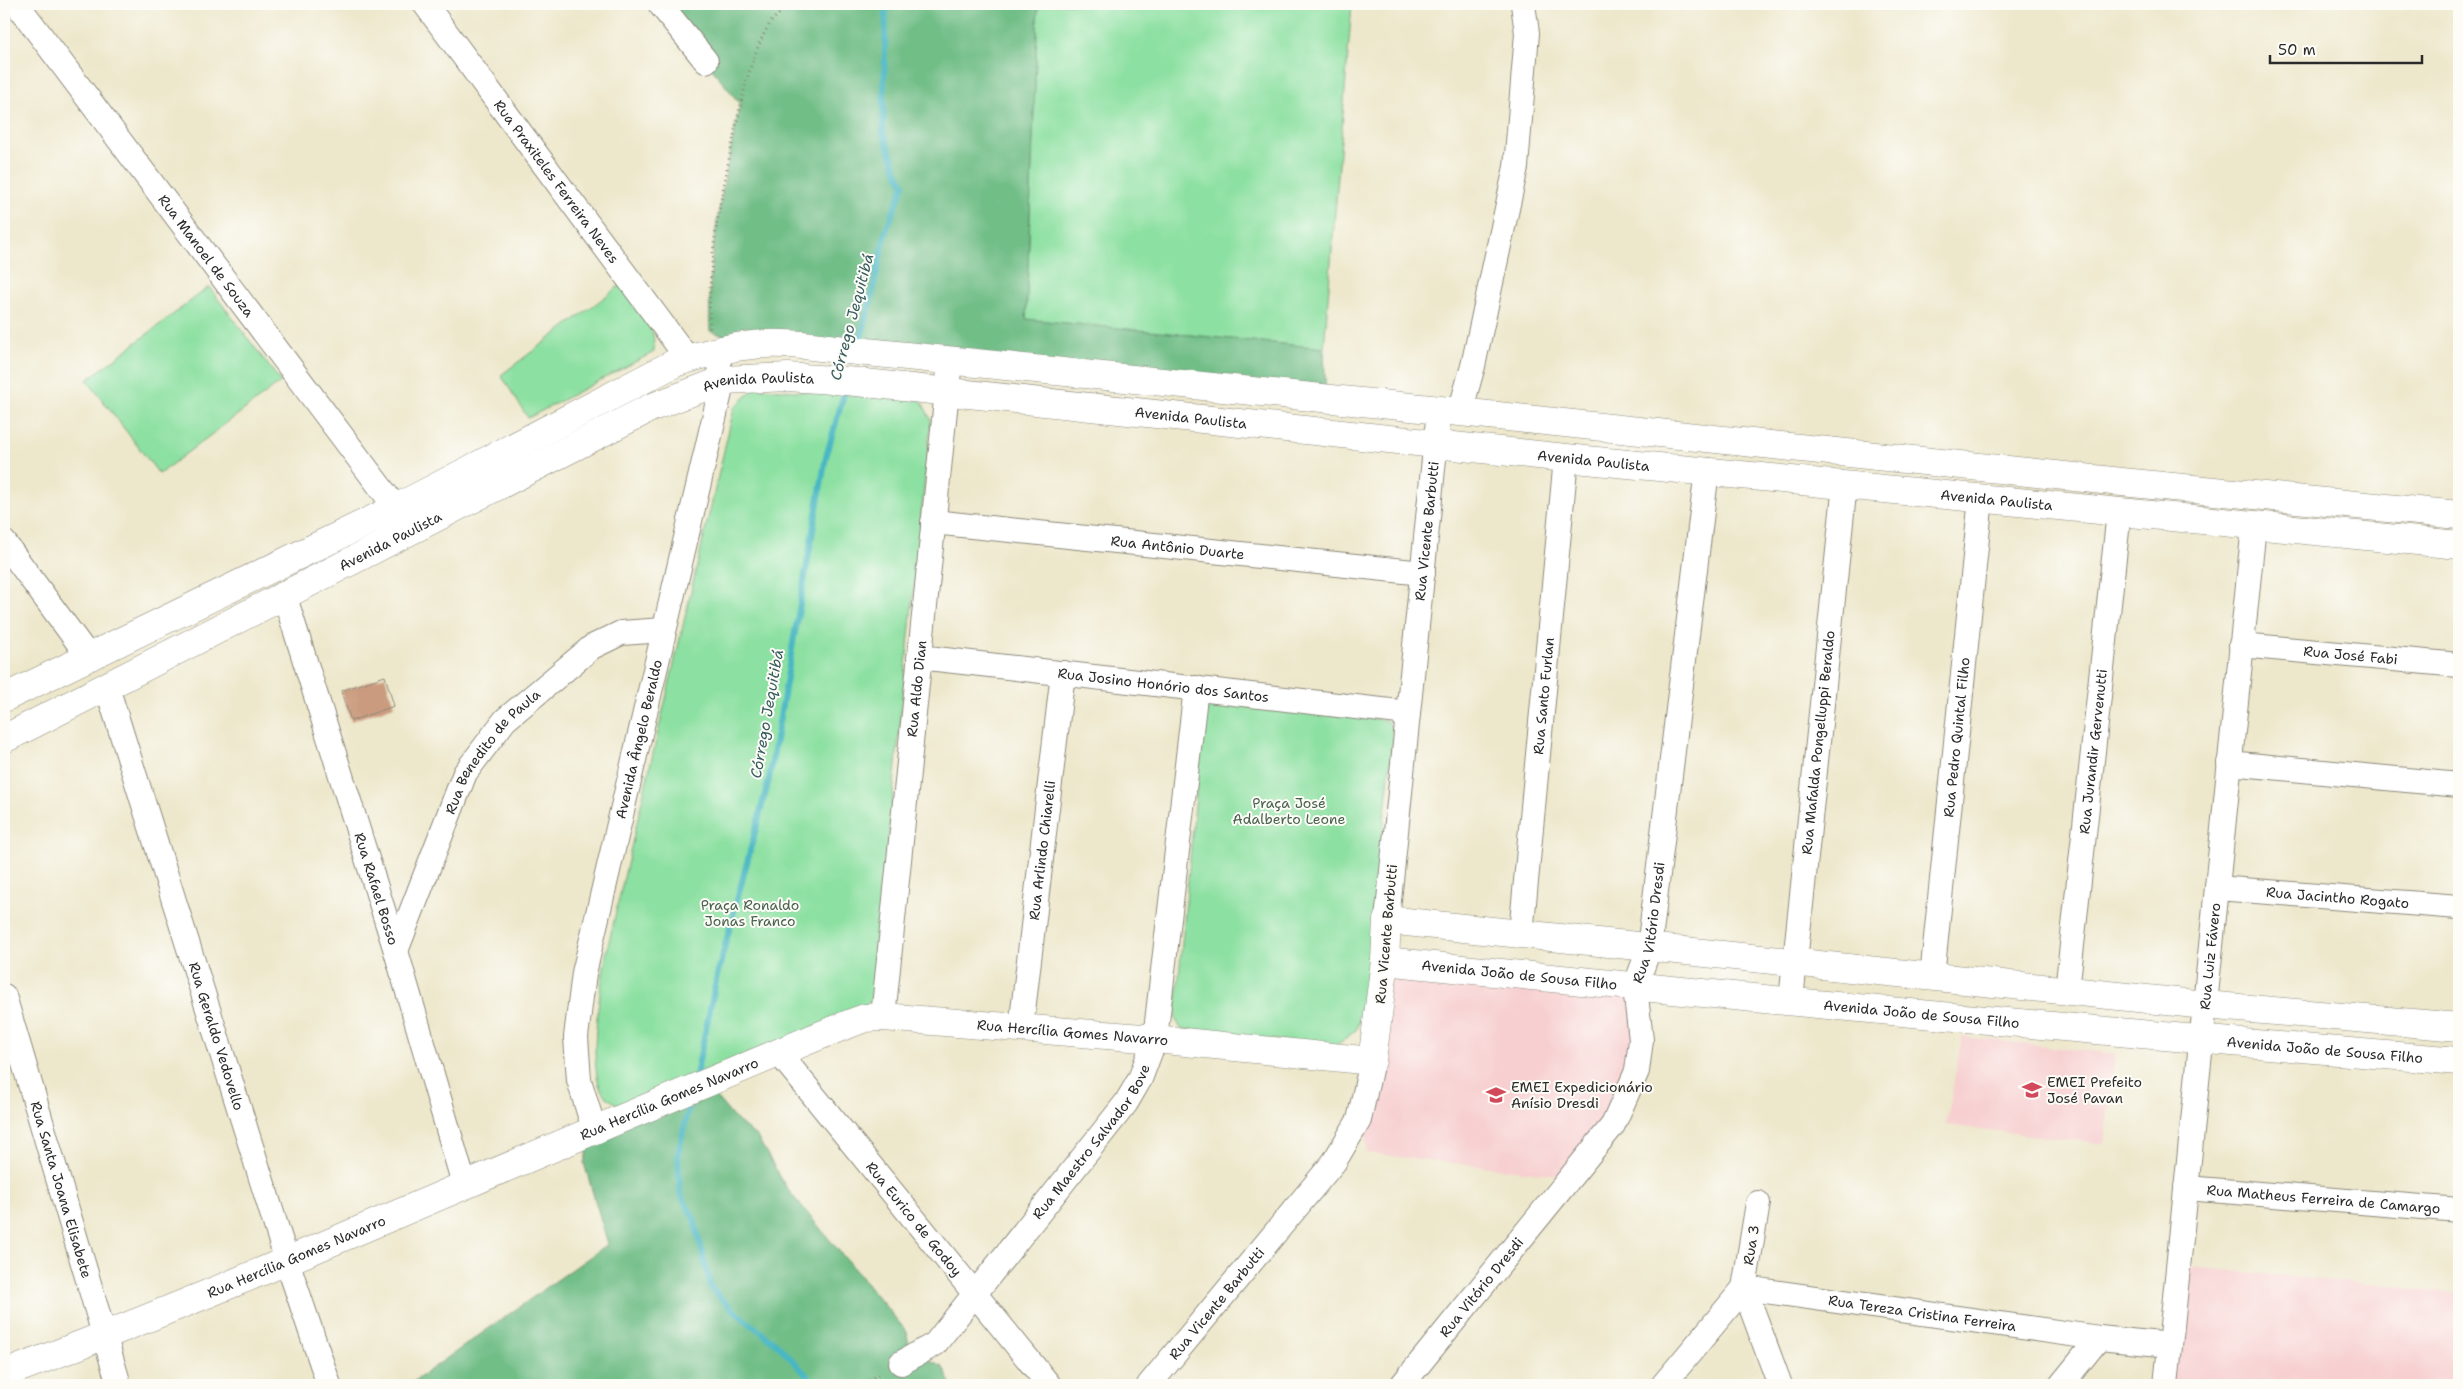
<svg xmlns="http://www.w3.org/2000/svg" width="2463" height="1389" font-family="'Shantell Sans',sans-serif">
<rect width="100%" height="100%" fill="#fdfcf7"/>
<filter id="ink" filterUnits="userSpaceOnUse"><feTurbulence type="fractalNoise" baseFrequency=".02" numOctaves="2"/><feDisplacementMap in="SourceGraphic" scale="10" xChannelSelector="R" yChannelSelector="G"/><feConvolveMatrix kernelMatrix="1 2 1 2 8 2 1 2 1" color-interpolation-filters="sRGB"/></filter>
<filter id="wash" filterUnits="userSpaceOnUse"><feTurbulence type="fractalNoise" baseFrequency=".0096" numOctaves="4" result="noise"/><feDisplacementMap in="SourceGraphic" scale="20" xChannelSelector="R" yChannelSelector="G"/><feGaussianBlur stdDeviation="1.12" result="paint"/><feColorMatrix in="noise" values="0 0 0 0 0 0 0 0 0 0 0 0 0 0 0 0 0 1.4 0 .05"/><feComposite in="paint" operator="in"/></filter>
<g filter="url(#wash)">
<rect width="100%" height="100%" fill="#ede7cb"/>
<!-- built -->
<path fill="#f7cfd0" d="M1389 965 1631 988 1636 1040 1609 1121 1567 1176 1367 1153 1364 1120Z
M1962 1037 2115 1054 2104 1144 1946 1125Z
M2181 1266 2459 1293V1385H2168Z"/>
<!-- green -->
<path fill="#8ce0a1" stroke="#5c8666" d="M1038 4H1352L1324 348 1026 320Z
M622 284C640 308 656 321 654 352L528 418 501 375Z
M209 287 281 382 159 474 87 380Z
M755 388 921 400 931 420 876 960C876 977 879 996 865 1007L620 1105C610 1101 602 1095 599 1084 589 1052 601 984 607 950L734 408Z
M1214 702 1386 720 1391 726 1393 737 1364 1010 1355 1031 1334 1047 1181 1029 1175 1018 1203 721 1205 711Z"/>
<!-- forest -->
<path fill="#71be87" stroke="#4e7459" d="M660 4H1038L1026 319 1324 348 1326 399 752 345 710 331C706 254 725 179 740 104Z
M713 1093 733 1117 757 1137 788 1190 907 1332 909 1350 942 1366 952 1385H409L608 1244 584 1163 588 1149 605 1129Z"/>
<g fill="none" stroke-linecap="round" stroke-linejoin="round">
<!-- stream -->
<path stroke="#49b7c3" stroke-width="6" d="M859 344 871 300 886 230 904 185 897 172 883 132 886 4
M695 1080 717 976 769 779 826 457 846 387
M691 1097 678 1154 680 1193 694 1219 711 1288 734 1311 779 1346 816 1385"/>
</g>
<g id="blocks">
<!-- building -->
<path fill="#cb9b7f" d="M385 676 394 706 351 721 341 691Z"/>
</g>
</g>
<g filter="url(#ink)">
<use href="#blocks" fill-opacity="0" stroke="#8c897b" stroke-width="1"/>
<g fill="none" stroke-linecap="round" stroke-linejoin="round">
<defs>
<g id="minor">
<path id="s1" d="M17 4 396 508"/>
<path id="s2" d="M425 4 688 359"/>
<path d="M660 4 706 61"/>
<path d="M1460 412 1473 366 1516 167 1527 33 1523 4"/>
<path id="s3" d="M933 522 1423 573"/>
<path d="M4 542 88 656"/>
<path id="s4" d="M284 594 396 951 464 1184"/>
<path id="s5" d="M2241 645 2459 665"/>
<path id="s6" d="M919 657 1408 713"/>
<path id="s7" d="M107 687 287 1261 329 1385"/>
<path d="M2229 763 2459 785"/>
<path id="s8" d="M2217 888 2459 907"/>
<path id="s9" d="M1387 920 1439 410"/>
<path id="s10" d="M1521 934 1566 458"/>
<path id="s11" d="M396 951 465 773 505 720 592 647 621 633 664 630"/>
<path id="s12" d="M1932 977 1981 498"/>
<path id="s13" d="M2067 991 2119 512"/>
<path id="s14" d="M4 996 119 1385"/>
<path id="s15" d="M1791 1000 1845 484"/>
<path id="s16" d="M883 1017 950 361"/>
<path id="s17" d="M1021 1028 1063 673"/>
<path id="s18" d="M779 1053 1049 1385"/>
<path id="s19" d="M594 1129 579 1080 576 1037 584 973 723 380 715 352"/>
<path id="s20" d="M2186 1188 2459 1210"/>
<path d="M1758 1203 1744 1288 1780 1385"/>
<path id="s21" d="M1744 1288 2099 1338"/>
<path id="s22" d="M901 1363 935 1344 1126 1103 1140 1079 1155 1039 1196 688"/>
<path id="s23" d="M1149 1385 1334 1162 1359 1120 1372 1061"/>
<path id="s24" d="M1402 1385 1613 1125 1637 1071 1641 1040 1635 987 1649 949 1707 470"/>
<path d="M1663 1385 1744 1288"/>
<path d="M2061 1385 2099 1338 2170 1345"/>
<path id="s25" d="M2166 1385 2254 526"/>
</g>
<g id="tertiary">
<path d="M4 698 396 508 675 363C700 355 727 347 753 345 787 341 823 348 857 351L1460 412 2122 482 2459 515"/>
<path id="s26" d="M4 739 650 408 723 380 788 377 847 381 1566 458 2459 545"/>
<path id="s27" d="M1385 961C1743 998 2101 1032 2459 1061"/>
<path id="s28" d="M4 1374C242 1285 474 1179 709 1082 761 1061 812 1037 865 1018L883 1017 1155 1039 1372 1061 1385 961 1387 920 2205 1005 2459 1027"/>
</g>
</defs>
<!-- minor casing -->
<use href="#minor" stroke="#8c897b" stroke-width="26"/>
<!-- tertiary casing -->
<use href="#tertiary" stroke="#8c897b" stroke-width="29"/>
<!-- path -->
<path stroke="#8c897b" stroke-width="3" stroke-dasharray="1 4" stroke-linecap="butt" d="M710 328C707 265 720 202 733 140 741 103 749 58 769 25 774 17 784 10 791 4
M860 1385 882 1373"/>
<!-- minor -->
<use href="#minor" stroke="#fff" stroke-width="24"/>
<!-- tertiary -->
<use href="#tertiary" stroke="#fff" stroke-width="28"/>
</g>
</g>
<!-- icons -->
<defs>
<symbol id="school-bare" viewBox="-9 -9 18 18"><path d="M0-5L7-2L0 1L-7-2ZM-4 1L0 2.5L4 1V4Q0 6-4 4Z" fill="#d1495b" stroke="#fdfcf7" stroke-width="2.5" paint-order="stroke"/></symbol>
</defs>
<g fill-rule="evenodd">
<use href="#school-bare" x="2018" y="1076" width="28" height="28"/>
<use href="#school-bare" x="1482" y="1081" width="28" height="28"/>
</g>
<g text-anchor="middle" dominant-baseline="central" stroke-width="4" stroke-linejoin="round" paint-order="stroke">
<!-- street labels -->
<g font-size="14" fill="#2b2b2b" stroke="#fdfcf7">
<text stroke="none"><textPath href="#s2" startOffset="221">Rua Praxiteles Ferreira Neves</textPath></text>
<text stroke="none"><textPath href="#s1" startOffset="315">Rua Manoel de Souza</textPath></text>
<text stroke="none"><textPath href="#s26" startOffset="839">Avenida Paulista</textPath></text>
<text stroke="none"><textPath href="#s26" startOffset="1274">Avenida Paulista</textPath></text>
<text stroke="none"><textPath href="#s26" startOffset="1679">Avenida Paulista</textPath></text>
<text stroke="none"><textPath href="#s26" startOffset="2084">Avenida Paulista</textPath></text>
<text stroke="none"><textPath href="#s9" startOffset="391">Rua Vicente Barbutti</textPath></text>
<text stroke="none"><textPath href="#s26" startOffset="434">Avenida Paulista</textPath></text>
<text stroke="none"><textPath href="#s3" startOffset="246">Rua Antônio Duarte</textPath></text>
<text stroke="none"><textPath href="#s5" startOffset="110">Rua José Fabi</textPath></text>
<text stroke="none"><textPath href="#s6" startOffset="246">Rua Josino Honório dos Santos</textPath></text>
<text stroke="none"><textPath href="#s16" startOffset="330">Rua Aldo Dian</textPath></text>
<text stroke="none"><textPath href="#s10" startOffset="239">Rua Santo Furlan</textPath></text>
<text stroke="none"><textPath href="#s12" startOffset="241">Rua Pedro Quintal Filho</textPath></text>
<text stroke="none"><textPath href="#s19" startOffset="399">Avenida Ângelo Beraldo</textPath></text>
<text stroke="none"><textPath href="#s15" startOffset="259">Rua Mafalda Pongelluppi Beraldo</textPath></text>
<text stroke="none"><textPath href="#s13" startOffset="241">Rua Jurandir Gervenutti</textPath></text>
<text stroke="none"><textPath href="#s11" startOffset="224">Rua Benedito de Paula</textPath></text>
<text stroke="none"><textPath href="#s17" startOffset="179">Rua Arlindo Chiarelli</textPath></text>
<text stroke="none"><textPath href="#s4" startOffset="309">Rua Rafael Bosso</textPath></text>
<text stroke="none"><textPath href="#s8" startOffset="121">Rua Jacintho Rogato</textPath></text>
<text stroke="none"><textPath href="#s24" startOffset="545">Rua Vitório Dresdi</textPath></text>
<text transform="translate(1386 934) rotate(-85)">Rua Vicente Barbutti</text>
<text stroke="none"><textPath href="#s25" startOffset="431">Rua Luiz Fávero</textPath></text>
<text stroke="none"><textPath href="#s27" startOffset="135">Avenida João de Sousa Filho</textPath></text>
<text stroke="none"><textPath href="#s27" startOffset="539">Avenida João de Sousa Filho</textPath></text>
<text stroke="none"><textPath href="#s28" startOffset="1140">Rua Hercília Gomes Navarro</textPath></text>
<text stroke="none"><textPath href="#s7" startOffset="366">Rua Geraldo Vedovello</textPath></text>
<text stroke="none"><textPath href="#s27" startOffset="944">Avenida João de Sousa Filho</textPath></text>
<text stroke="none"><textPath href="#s28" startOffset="720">Rua Hercília Gomes Navarro</textPath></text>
<text stroke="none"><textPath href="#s22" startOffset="295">Rua Maestro Salvador Bove</textPath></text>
<text stroke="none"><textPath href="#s14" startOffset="202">Rua Santa Joana Elisabete</textPath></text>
<text stroke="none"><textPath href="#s20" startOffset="138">Rua Matheus Ferreira de Camargo</textPath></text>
<text stroke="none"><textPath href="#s18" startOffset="214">Rua Eurico de Godoy</textPath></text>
<text transform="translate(1751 1245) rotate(-81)">Rua 3</text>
<text stroke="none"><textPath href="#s28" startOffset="315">Rua Hercília Gomes Navarro</textPath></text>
<text stroke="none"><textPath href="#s24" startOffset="126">Rua Vitório Dresdi</textPath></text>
<text stroke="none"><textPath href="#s23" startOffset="106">Rua Vicente Barbutti</textPath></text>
<text stroke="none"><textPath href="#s21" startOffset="180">Rua Tereza Cristina Ferreira</textPath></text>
</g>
<!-- park labels -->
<g font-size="14" fill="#48614e" stroke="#fdfcf7">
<text x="1289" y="803">Praça José<tspan x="1289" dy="16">Adalberto Leone</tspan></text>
<text x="750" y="905">Praça Ronaldo<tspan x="750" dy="16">Jonas Franco</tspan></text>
</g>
<!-- poi labels -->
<g font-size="14" fill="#2b2b2b" stroke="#fdfcf7" text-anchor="start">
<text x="2047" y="1082">EMEI Prefeito<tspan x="2047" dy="16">José Pavan</tspan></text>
<text x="1511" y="1087">EMEI Expedicionário<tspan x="1511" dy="16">Anísio Dresdi</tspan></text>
</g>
<!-- water labels -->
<g font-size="15" font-style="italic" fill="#365c60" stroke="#fdfcf7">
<text transform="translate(852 317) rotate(-75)">Córrego Jequitibá</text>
<text transform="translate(767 714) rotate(-80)">Córrego Jequitibá</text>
</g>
</g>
<!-- margin -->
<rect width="2463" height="1389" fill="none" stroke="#fdfcf7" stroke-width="20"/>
<!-- scale -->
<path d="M2270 55v8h152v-8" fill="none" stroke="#2b2b2b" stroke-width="2.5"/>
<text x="2278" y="55" font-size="15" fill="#2b2b2b" stroke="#fdfcf7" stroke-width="4" paint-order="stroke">50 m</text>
</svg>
